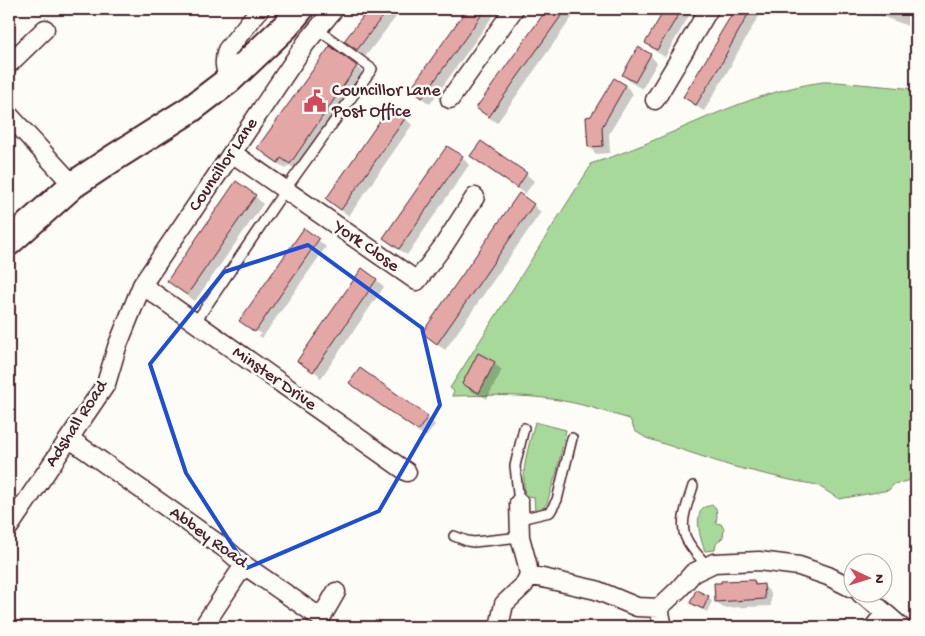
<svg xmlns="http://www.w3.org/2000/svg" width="925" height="636" font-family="'Gochi Hand',sans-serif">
<rect width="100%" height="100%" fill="#fdfcf7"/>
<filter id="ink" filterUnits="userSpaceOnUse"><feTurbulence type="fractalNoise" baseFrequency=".02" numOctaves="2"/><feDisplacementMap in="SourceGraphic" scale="10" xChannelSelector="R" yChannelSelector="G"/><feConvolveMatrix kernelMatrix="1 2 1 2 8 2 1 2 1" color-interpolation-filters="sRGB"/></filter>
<g filter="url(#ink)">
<!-- green -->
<path fill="#a7d99a" stroke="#787c62" d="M823 82H837L916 89V479L894 484 889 490 839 499 817 485 790 480 731 466 646 438 635 431 630 419C611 414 593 407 574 403 534 394 492 395 452 396L454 391 450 388 590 167V164C669 140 740 93 823 82Z
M535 422 566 430 557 471 547 503C544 508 541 510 535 511L534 497 525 496C521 468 528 449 535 422Z
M712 505 716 508 717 516 716 523 721 524 724 529 723 537 716 544 715 550 705 551C701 541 693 515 704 507 705 507 712 505 712 505Z"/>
<!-- shadow -->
<path fill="#0003" d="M370 9H402L365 57 353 48 345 41Z
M469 9H498L430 104 419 96 412 89Z
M549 9H578L497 123 485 115 478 108Z
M666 9H693L665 57 653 50 646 42Z
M736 9H763L731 64H732L704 111 692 104 685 97Z
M855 9H916V29L876 14 875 16Z
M330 48 357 67 364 74 298 171 289 165 286 169 266 156 259 148Z
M650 55 657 63 642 89 630 82 623 74Z
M614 79 626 86 633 94 609 134 610 153 596 154 589 146 591 118Z
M405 118 412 125 349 216 335 206 327 199Z
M448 147 462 157 469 165 407 255 392 245 385 238Z
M472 155 526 174 534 181 525 194 479 163Z
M236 183 255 196 263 204 195 301 176 288 168 281Z
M533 205 541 212 445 350 431 340 424 333Z
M318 240 326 247 262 338 259 336 261 334 247 325V327L241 321Z
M362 270 377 280 384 287 321 378 318 376 319 375 305 365V368L299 361Z
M494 363 502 370 487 399 471 391 464 383Z
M360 370 428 417 435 425 426 437 358 390 351 382Z
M754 581 759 586H764L771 593V606L723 608 716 601Z
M697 592 708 597 712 601 707 612 695 606 691 602Z"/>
<!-- building -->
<path fill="#e3a8a6" stroke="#4a1f2b" d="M369 9H388L357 50 344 41Z
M467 9H486L422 98 410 89Z
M547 9H566L489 117 476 108Z
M665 9H682L657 50 645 43Z
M735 9H751L725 56H726L696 105 683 97 718 40 717 39Z
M330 46 357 66 290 164 281 158 278 163 257 148Z
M638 47 651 54 635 82 622 75Z
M614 78 626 85 602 127 603 146 588 147 586 117 591 116Z
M390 106 406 117 341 210 326 199Z
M481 141 527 173 517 188 470 156Z
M447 146 463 156 399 249 383 238Z
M236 181 256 195 187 295 167 281Z
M519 193 534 204 437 344 422 333Z
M304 228 319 239 255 332 239 321Z
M362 268 377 279 313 372 297 361Z
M478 353 495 362 479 393 462 384Z
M360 368 428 416 418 431 349 383Z
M754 580 755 585 764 584 765 599 715 602 714 583H721V581Z
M696 590 709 596 703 609 690 603Z"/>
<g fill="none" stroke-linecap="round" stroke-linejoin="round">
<defs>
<path id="lane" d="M195 323 285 190 372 69 317 29
M693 486C688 503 678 524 687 540 692 550 701 558 707 566
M519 503 515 466 524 428
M520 519 550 512 557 500 572 438
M454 536 467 541 474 542 520 537"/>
<path id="street" d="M9 64 45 29
M229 80C225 69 223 62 227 50L260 9
M450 99 514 9
M655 100 709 9
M9 115 73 185
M232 153 417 281 444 245 475 197
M142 285 407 472
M70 439 227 550 244 565 321 618 336 592
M519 503 520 537 527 563 529 575 596 590 637 607 659 608 679 589 693 573 714 563 759 561 799 566 828 576 852 588
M9 527 106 384 117 347 142 285 232 153 306 43 334 9
M861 594 870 600 901 627
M659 608 663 627
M203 627 244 565
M499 627 504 604 524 585 529 575
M874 627 885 613"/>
<path id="secondary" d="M9 242 73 185 112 159 191 109 229 80 286 26 300 9"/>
</defs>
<!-- lane casing -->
<use href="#lane" stroke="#4a1f2b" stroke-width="12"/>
<!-- street casing -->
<use href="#street" stroke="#4a1f2b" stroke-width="21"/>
<!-- secondary casing -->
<use href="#secondary" stroke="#4a1f2b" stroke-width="30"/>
<!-- lane -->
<use href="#lane" stroke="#fdfcf7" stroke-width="9"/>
<!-- street -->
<use href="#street" stroke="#fdfcf7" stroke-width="18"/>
<!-- secondary -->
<use href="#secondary" stroke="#fdfcf7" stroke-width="26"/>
</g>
</g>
<!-- marked area -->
<path fill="none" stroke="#1d4ed8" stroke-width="4" stroke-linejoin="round" d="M308 245 422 328 440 405 379 511 247 568 186 473 150 364 224 272Z"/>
<!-- icons -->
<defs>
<symbol id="civic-bare" viewBox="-9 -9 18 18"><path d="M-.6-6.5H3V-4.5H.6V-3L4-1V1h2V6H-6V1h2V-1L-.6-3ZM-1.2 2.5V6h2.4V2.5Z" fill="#d1495b" stroke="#fdfcf7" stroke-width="2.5" paint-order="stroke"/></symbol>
</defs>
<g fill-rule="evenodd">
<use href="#civic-bare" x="299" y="85" width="32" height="32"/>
</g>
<g text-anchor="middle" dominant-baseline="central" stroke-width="5" stroke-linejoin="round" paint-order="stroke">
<!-- poi labels -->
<g font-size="18" fill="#4a1f2b" stroke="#fdfcf7" text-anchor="start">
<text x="332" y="91">Councillor Lane<tspan x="332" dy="21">Post Office</tspan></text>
</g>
<!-- street labels -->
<g font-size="18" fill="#4a1f2b" stroke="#fdfcf7">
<text transform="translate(224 165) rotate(-56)">Councillor Lane</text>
<text transform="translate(366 247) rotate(35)">York Close</text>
<text transform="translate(274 379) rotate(35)">Minster Drive</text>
<text transform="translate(77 424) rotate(-57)">Adshall Road</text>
<text transform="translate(208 538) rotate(36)">Abbey Road</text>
</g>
</g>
<!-- margin -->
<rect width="925" height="636" fill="none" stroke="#fdfcf7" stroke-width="30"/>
<rect x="15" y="15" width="895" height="606" fill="none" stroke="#4a1f2b" stroke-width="2" filter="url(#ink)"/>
<!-- north arrow -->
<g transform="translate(868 578) rotate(94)"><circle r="24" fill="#fdfcf7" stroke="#b5a4a5"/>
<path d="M0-4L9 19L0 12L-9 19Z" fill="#d1495b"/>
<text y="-8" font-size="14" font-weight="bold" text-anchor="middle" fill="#4a1f2b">N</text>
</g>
</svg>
